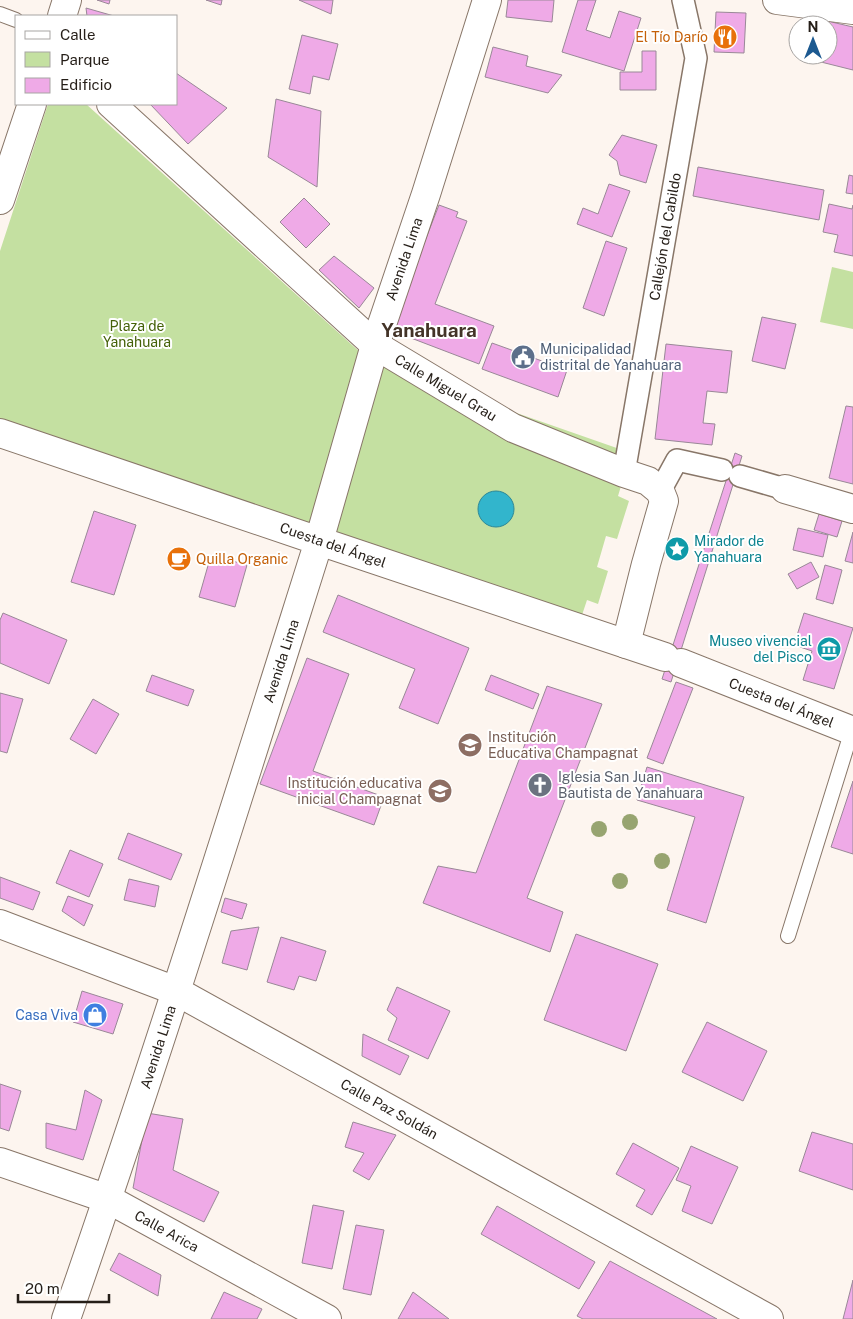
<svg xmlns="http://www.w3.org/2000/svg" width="853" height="1319" font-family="'Public Sans',sans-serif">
<rect width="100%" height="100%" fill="#fdf5ef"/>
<!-- green -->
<path fill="#c4e0a1" d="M48 104H86L362 354 311 546 0 427V251Z
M832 267 853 272V329L820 322Z
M380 365 631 453 618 496 629 501 617 539 606 536 597 567 608 571 598 604 587 600 580 621 332 548Z"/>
<!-- water -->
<path fill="#32b5cc" stroke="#2e8896" d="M478 509a18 18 0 1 1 36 0a18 18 0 1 1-36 0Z"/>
<!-- building -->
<path fill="#efaae7" stroke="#998897" d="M97 0H110L109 4Z
M206 0H222L221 5Z
M299 0H333L331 14Z
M508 0H554L552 22 506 17Z
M578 0H596L586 30 610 38 619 11 641 18 624 71 562 52Z
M86 8 114 16H87Z
M716 12 746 13 744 53 714 52Z
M823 20 853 27V70L813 60 815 55H828V25H822Z
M302 35 338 44 329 80 313 76 310 94 289 89Z
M493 47 528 56 526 66 562 75 548 93 485 77Z
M642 51H656V90H620V72H642Z
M176 73 227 108 188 144 150 104H176Z
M276 99 321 111 317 187 268 157Z
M622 135 657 145 646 183 620 175 617 161 609 155Z
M698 167 824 190 819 220 693 196Z
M849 175 853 176V194L846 193Z
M609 184 630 191 612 237 577 224 583 208 598 214Z
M304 198 330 224 306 248 280 222Z
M829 204 852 209 853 205V256L834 252 838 235 823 232Z
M439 205 458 212 456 217 467 221 435 304 494 326 479 364 390 330Z
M606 241 627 248 604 316 583 308Z
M334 256 374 288 359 308 319 270Z
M762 317 796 324 785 369 752 361Z
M492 343 567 370 558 397 482 369Z
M666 344 732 351 727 393 707 391 703 423 715 424 712 445 655 439Z
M846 406 853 407V484L829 478Z
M735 453 742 456 671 682 662 679Z
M94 511 136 525 114 595 71 582Z
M819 514 842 521 837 537 814 530Z
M798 528 828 535 823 557 793 550Z
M853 532V563L845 561Z
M211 555 247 565 235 607 199 597Z
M811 562 819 577 797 589 788 574Z
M825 565 842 570 833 604 816 599Z
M338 595 469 648 438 724 399 708 415 669 323 632Z
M3 613 67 640 49 684 0 663V620Z
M804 613 853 628 834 689 803 680 812 651 794 645Z
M307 658 349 674 313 771 384 797 374 825 260 784Z
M152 675 194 690 188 706 146 691Z
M491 675 539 694 533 709 485 690Z
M676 682 693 688 663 764 647 758Z
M547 686 602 704 527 898 563 912 550 952 423 903 438 866 476 873Z
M0 693 23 699 7 753 0 751Z
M93 699 119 714 96 754 70 739Z
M647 767 744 797 706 923 667 910 695 817 637 800Z
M853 781V854L831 847Z
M128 833 182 854 171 880 118 859Z
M70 850 103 864 89 897 56 883Z
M0 877 40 892 33 910 0 898Z
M129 879 159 886 155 907 124 900Z
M68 896 93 905 84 926 62 911Z
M225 898 247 904 242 919 221 912Z
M259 927 247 970 222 963 231 931Z
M576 934 658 964 626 1051 544 1020Z
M281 937 326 951 316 981 299 976 294 990 267 982Z
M397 987 450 1011 428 1059 388 1040 397 1018 387 1010Z
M82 991 123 1004 113 1034 73 1022Z
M707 1022 767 1051 743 1101 682 1072Z
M363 1034 409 1056 400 1075 362 1056Z
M0 1084 21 1091 9 1131 0 1128Z
M85 1090 102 1100 83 1160 46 1148V1123L76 1130Z
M147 1113 183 1119 173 1170 219 1192 204 1222 133 1188Z
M353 1122 396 1135 369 1180 353 1171 364 1153 345 1147Z
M812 1132 853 1144V1190L799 1171Z
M633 1143 679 1168 652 1215 636 1206 645 1190 616 1174Z
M691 1146 738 1167 712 1224 682 1211 691 1186 676 1180Z
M313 1205 344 1211 332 1269 302 1263Z
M497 1206 595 1262 579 1289 481 1234Z
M356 1225 384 1230 371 1295 343 1289Z
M119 1253 161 1275 158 1296 110 1270Z
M610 1261 717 1319H583L577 1316Z
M853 1280V1319H843Z
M224 1292 262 1309 257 1319H211Z
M413 1292 449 1319H398Z"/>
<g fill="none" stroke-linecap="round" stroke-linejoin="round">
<defs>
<path id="service" d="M0 14 16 20
M788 936 852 730"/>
<g id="pedestrian">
<path id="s1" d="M624 473 696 58 683 0"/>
<path d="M740 476 785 489"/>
<path d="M660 491 677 460 722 470"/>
</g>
<g id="minor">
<path d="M487 0 426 194 375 345 319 541 665 657"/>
<path d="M777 0 853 10"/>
<path id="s2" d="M111 104 375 345 513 428 624 473 648 481 660 491 664 501 646 564 626 644"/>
<path d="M785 489 853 509"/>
<path id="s3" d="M681 663 853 731"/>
<path id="s4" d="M0 924 176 991 769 1319"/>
<path id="s5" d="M0 1162 108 1199 327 1319"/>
</g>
<path id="tertiary" d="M62 16 67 0
M0 200 32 104
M0 433 319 541C237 801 156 1061 66 1319"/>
</defs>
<!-- service casing -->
<use href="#service" stroke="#887668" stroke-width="16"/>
<!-- pedestrian casing -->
<use href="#pedestrian" stroke="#887668" stroke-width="24"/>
<!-- minor casing -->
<use href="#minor" stroke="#887668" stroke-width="30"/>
<!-- tertiary casing -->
<use href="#tertiary" stroke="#887668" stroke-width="30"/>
<!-- service -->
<use href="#service" stroke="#fff" stroke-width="14"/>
<!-- pedestrian -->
<use href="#pedestrian" stroke="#fff" stroke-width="21"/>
<!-- minor -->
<use href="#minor" stroke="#fff" stroke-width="28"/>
<!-- tertiary -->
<use href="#tertiary" stroke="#fff" stroke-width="28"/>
</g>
<!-- trees -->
<g fill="#97a470">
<circle cx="630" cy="822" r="8"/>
<circle cx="599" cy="829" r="8"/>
<circle cx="662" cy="861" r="8"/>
<circle cx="620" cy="881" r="8"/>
</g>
<!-- icons -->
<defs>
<symbol id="restaurant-disc" viewBox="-11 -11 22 22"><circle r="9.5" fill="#e8710a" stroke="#fff"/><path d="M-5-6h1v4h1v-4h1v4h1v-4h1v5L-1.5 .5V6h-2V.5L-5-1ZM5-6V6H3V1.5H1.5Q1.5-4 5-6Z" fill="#fff"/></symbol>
<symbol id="civic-disc" viewBox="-11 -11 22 22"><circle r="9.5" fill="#5c6f8a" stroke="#fff"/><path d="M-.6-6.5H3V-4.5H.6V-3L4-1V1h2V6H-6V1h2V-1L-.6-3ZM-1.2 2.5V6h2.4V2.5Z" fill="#fff"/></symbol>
<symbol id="sight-disc" viewBox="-11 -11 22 22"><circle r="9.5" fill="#0f9aa8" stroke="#fff"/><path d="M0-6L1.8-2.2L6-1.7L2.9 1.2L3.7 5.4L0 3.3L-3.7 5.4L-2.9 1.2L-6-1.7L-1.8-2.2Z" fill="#fff"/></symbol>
<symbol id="cafe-disc" viewBox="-11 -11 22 22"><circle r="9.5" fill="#e8710a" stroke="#fff"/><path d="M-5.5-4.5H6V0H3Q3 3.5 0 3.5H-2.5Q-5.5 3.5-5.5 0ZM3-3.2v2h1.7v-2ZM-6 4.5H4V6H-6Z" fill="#fff"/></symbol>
<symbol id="museum-disc" viewBox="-11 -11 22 22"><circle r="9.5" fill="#0f9aa8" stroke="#fff"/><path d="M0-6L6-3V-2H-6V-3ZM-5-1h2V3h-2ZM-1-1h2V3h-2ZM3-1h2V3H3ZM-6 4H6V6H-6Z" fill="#fff"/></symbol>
<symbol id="school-disc" viewBox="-11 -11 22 22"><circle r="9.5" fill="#8d6e63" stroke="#fff"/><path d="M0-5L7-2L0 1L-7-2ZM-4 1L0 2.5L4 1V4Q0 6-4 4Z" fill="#fff"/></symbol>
<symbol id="church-disc" viewBox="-11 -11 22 22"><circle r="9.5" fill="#6b7280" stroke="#fff"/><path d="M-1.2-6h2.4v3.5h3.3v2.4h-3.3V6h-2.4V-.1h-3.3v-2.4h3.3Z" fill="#fff"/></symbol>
<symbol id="shop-disc" viewBox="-11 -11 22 22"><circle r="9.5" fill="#3f7fe0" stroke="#fff"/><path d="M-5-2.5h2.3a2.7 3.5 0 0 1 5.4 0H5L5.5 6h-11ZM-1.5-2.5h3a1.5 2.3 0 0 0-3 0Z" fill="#fff"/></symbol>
</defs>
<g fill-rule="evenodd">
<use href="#restaurant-disc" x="711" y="23" width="28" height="28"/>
<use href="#civic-disc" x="509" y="343" width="28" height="28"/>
<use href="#sight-disc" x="663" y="535" width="28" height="28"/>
<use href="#cafe-disc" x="165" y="545" width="28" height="28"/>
<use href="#museum-disc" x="815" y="635" width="28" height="28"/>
<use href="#school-disc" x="456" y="731" width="28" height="28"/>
<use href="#church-disc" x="526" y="771" width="28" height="28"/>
<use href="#school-disc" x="426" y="777" width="28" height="28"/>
<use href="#shop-disc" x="81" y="1001" width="28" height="28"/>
</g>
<g text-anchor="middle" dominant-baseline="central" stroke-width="4" stroke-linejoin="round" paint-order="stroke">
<!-- food labels -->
<g font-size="14" fill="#c56008" stroke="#fff" text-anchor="end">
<text x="708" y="37">El Tío Darío</text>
<text x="196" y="559" text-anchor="start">Quilla Organic</text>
</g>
<!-- street labels -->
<g font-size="14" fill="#251e18" stroke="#fff">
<text stroke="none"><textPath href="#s1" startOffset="240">Callejón del Cabildo</textPath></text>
<text transform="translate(404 259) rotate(-71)">Avenida Lima</text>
<text stroke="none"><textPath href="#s2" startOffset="440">Calle Miguel Grau</textPath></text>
<text transform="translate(333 545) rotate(19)">Cuesta del Ángel</text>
<text transform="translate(281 661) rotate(-72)">Avenida Lima</text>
<text stroke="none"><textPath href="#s3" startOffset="108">Cuesta del Ángel</textPath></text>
<text transform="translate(158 1047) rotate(-72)">Avenida Lima</text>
<text stroke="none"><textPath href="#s4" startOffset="432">Calle Paz Soldán</textPath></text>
<text stroke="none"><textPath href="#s5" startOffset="181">Calle Arica</textPath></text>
</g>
<!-- park labels -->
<g font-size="14" fill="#446108" stroke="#fff">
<text x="137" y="326">Plaza de<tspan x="137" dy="16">Yanahuara</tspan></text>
</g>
<!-- service labels -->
<g font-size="14" fill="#4e5e75" stroke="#fff" text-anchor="start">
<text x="540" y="349">Municipalidad<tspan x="540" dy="16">distrital de Yanahuara</tspan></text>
</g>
<!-- culture labels -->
<g font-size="14" fill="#0d838f" stroke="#fff" text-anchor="start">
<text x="694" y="541">Mirador de<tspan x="694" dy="16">Yanahuara</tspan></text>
<text x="812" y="641" text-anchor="end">Museo vivencial<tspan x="812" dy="16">del Pisco</tspan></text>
</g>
<!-- education labels -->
<g font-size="14" fill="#785e54" stroke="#fff" text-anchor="start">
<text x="488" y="737">Institución<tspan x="488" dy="16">Educativa Champagnat</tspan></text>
<text x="422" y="783" text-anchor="end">Institución educativa<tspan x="422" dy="16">inicial Champagnat</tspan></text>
</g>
<!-- worship labels -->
<g font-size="14" fill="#5b616d" stroke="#fff" text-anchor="start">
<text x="558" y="777">Iglesia San Juan<tspan x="558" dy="16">Bautista de Yanahuara</tspan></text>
</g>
<!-- shop labels -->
<g font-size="14" fill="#366cbe" stroke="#fff" text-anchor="end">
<text x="78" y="1015">Casa Viva</text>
</g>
<!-- district labels -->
<g font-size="19" font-weight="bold" fill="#433327" stroke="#fff">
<text x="429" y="330">Yanahuara</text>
</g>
</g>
<!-- legend -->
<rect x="15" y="15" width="162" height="90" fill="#ffffff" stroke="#a8a5a3"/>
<rect x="25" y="31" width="25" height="8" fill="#ffffff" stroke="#a8a5a3"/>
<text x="60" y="40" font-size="15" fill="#251e18">Calle</text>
<rect x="25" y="52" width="25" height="15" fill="#c4e0a1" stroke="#a8a5a3"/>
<text x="60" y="65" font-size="15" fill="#251e18">Parque</text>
<rect x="25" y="78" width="25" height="15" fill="#efaae7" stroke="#a8a5a3"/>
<text x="60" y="90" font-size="15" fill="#251e18">Edificio</text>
<!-- north arrow -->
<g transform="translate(813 40)"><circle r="24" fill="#ffffff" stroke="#a8a5a3"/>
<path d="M0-4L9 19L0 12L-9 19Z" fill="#1c5990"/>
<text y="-8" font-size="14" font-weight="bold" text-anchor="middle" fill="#251e18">N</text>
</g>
<!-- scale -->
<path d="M18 1294v8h91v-8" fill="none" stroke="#251e18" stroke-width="2.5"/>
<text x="25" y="1294" font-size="15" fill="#251e18" stroke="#ffffff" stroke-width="4" paint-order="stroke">20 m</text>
</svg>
